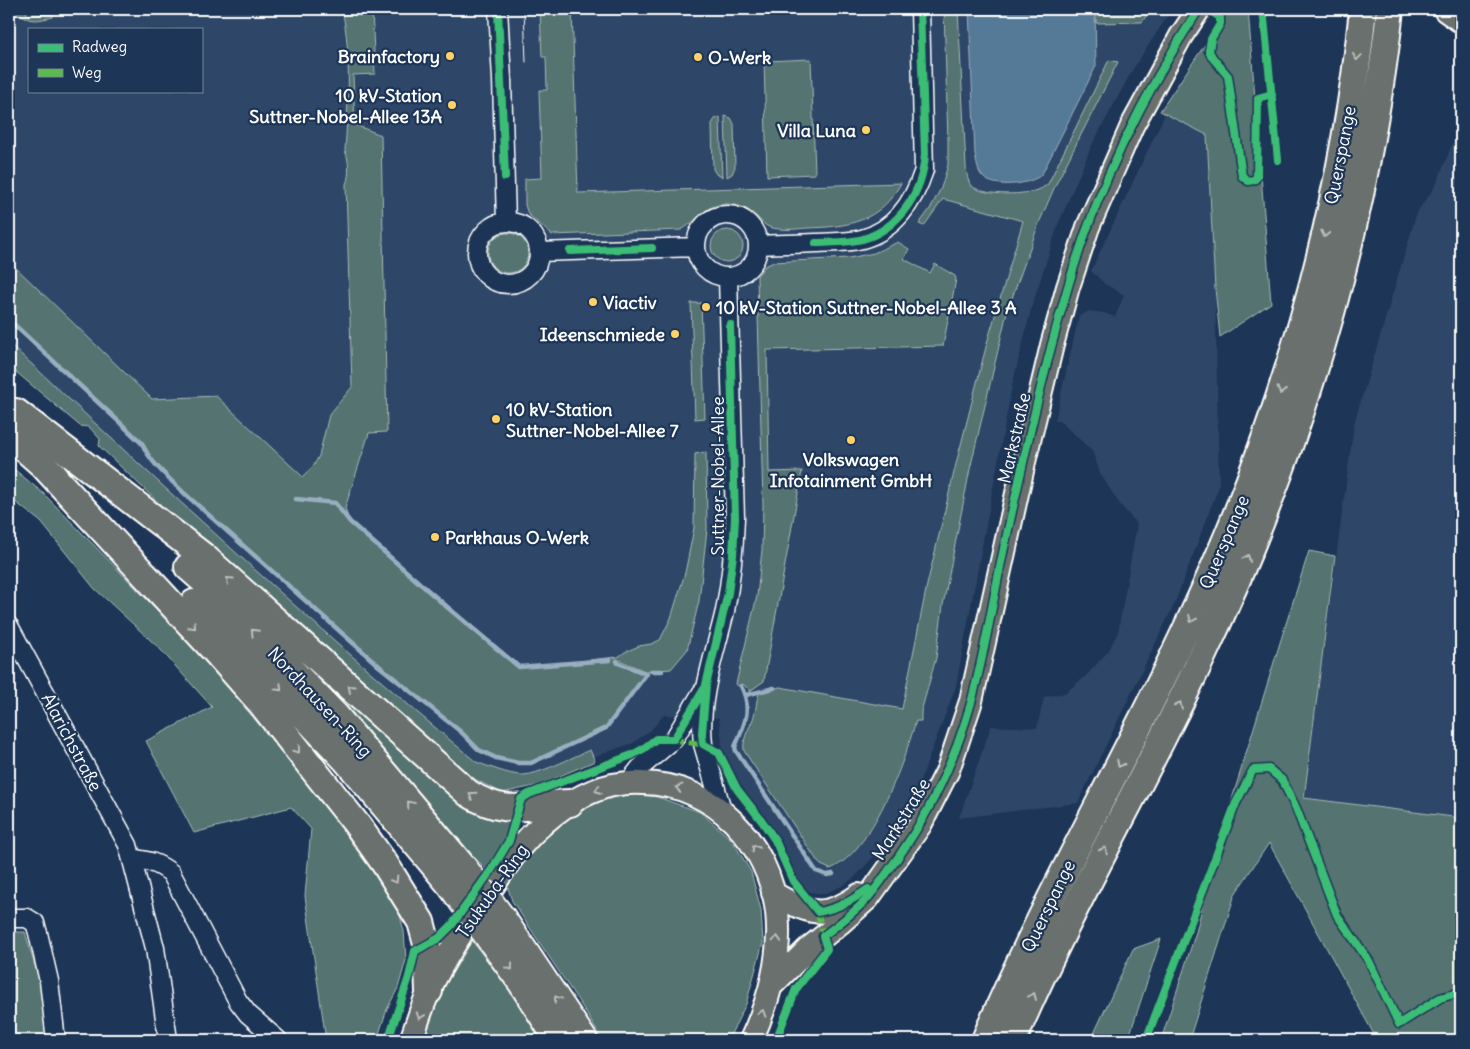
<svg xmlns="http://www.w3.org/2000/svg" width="1470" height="1049" font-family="Delius,sans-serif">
<rect width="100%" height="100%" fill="#1d3557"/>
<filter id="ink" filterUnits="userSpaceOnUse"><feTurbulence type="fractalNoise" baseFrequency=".02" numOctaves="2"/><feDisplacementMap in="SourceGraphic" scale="10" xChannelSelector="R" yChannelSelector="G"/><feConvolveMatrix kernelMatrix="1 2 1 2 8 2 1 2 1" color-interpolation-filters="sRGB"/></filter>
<g filter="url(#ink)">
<!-- built -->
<path fill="#2e4668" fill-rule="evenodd" d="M9 9H1172L1133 69 1092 145 1058 225 1032 306 1012 386 956 686 924 771 904 814 878 852 854 878 840 887 823 894 810 892 800 885 782 842 770 825 744 792 729 771 723 751 719 718 664 715 651 730 633 743 579 762 526 777 490 769 473 761 386 688 229 550 9 343ZM29 29H201V91H29Z
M1165 114 1207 134 1215 288 1219 486 1174 605 1078 803 959 818 991 726 1037 728 1044 697 1065 693 1086 676 1109 650 1118 632 1137 524 1119 503 1101 475 1092 451 1060 421 1055 420 1079 316 1089 311 1104 313 1115 317 1124 295 1105 284 1091 271Z
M1461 122V818L1304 798 1354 424 1417 212 1436 185Z"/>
<!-- green -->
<path fill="#557371" stroke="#aab9b8" d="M14 9H26L27 15 53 14V17C34 21 29 23 14 9Z
M342 9H372L375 74 353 75 355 125 381 135 387 432 369 433 345 508 349 521 521 667 618 657 625 652 639 646 651 644 660 640 671 618 685 573 694 528 695 454 706 452 707 529 699 601 687 650 671 669 645 671 619 660 615 661 644 675 608 725 539 758 531 762H517L493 757 479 749C369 656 262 562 155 465L149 453 9 317V261L152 399 216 396 303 477 314 465 319 456 329 415 352 387 346 184C350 176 349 158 345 151 348 104 352 56 342 9Z
M540 9H572L578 193 901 183C880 222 848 227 807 228 795 229 781 231 769 227 764 225 761 221 757 217 749 209 738 204 726 204 705 204 698 221 681 230L552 235 528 214 525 205V179L542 178 539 90H547L546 57H542Z
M944 9H958L966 167C967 174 967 181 972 186 983 196 1020 195 1034 191 1040 190 1044 187 1048 184L1109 60 1118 62 1055 186 1039 223 1007 312 970 469 943 605 936 658 921 712V721H916C904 761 872 853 830 869L821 865 818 862 744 751C742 734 752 727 755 712 757 704 756 700 760 692L780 687 902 709 927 585 956 464 987 343 1023 221 943 199 924 226 919 224 930 209 941 188 948 165V141Z
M1096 9H1151L1142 22 1098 23H1096Z
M1229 9H1248L1271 303 1220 337 1215 288 1207 135 1160 111Z
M764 58 767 61 811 59 815 174 767 176Z
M725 116 731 118 734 124 735 167 732 174 727 177Z
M720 117 722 177 716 174 713 169 712 124 715 119Z
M711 246a16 16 0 1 1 32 0a16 16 0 1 1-32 0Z
M488 253a20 20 0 1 1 40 0a20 20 0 1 1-40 0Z
M898 242 909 249 904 259 930 273 935 264 955 276 956 279 943 346 767 350 769 472 802 471 764 681 750 691 743 684 738 686 736 684 757 596 762 550 763 505 757 276 765 266 774 262 849 258 874 253Z
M691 303H701L705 418 695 419Z
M9 343C162 486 315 628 476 762 487 766 510 775 521 775 537 776 574 756 590 750L595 761 539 785 502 793 461 772 182 525 99 446 100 439 89 427 80 426 9 366Z
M9 465 44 494 198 652 267 734 336 821 391 897 399 912 404 931 406 960 398 988 387 1009 377 1040H326L305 896 311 829 291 807 194 833 146 741 212 707 160 649 94 588 41 522 9 497Z
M1309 551 1335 556 1304 798 1461 818V1040H1377L1269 843 1235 894 1189 1040H1161L1196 932 1217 848 1278 649Z
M307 658 513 815 504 840 486 869 471 854 388 756 301 663Z
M633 793 657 797 700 812 732 840 751 872 761 910 763 943 746 1004 728 1040H602L585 1011 512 901 507 885 524 858 571 816 604 800Z
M9 932H25L43 994 47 1040H9Z
M1161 939 1128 1040H1091L1133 949Z
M472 941 514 996 542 1040H423L441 992Z"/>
<!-- water -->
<path fill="#557a97" stroke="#99afc1" d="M969 9H1095L1096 66 1042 174C1032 185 993 189 983 177 977 171 977 163 975 155Z"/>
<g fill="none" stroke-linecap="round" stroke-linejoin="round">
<!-- stream -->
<path stroke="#99afc1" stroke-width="4.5" d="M9 320 142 443C150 463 169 478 184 493L379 666 461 732 479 750 496 758 518 763H531L606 728 645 676
M296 499 335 503 350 522 448 608 519 667 610 660
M617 661 618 663 647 674
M651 671H662
M741 686C753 710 744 725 735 747L736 751 816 871 827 875 833 874
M746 695 774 688"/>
<defs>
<path id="minor" d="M498 9 502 79 506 222
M696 246a31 31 0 1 1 62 0a31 31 0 1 1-62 0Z
M477 253a31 31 0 1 1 62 0a31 31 0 1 1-62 0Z
M758 245C777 244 797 244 816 243 831 242 847 243 862 239 895 230 914 201 924 170L920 9
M539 252 696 247
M9 626 128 845 155 948 168 1040
M629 782 640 768 674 739 702 692
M722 810 703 744C698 698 715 654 725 611 731 580 734 549 735 518L728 277
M132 859C148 860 158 863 171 873L238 1001 248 1014 278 1040
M9 918H27L35 923 38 933 49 981 56 1040"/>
<path id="major" d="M773 893C808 913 823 921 859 895
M771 986 808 949 840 923 868 898 920 825 948 770 971 701 1024 462 1052 345 1068 287 1088 227 1132 126 1181 36 1199 9
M411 1040C417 1024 422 1006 429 991 445 956 467 925 488 894 499 877 510 859 523 844 540 824 567 802 591 792 607 785 626 782 643 783 714 784 769 843 777 912 782 956 769 1001 751 1040"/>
<path id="highway" d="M1447 9 1461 19
M16 412 203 556 468 793C507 818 529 804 570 803
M9 435 53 474
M40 462 214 650 261 703 358 826 385 864 421 922 427 944 429 991
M188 567 213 589 336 716 464 868
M194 603 244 652 345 759 452 887
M503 919 584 1040
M489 938 521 982 558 1040
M985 1040C1045 897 1125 762 1190 621 1280 429 1342 220 1363 9
M1013 1040C1069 909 1142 786 1202 657 1273 507 1327 352 1361 190 1373 130 1384 69 1390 9"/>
</defs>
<!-- minor casing -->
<use href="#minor" stroke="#fff" stroke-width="21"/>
<!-- major casing -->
<use href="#major" stroke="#fff" stroke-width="26"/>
<!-- highway casing -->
<use href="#highway" stroke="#fff" stroke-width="30"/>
<!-- minor -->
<use href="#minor" stroke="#1d3557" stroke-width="18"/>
<!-- major -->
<use href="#major" stroke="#6a706d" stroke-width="22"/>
<!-- highway -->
<use href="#highway" stroke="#6a706d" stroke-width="26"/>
<!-- tram -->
<path stroke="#fff" stroke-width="1" d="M524 9 526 62"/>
<defs>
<path id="highway-bridge" d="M464 868 503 919
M452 887 489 938"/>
</defs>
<!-- highway-bridge casing -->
<use href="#highway-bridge" stroke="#fff" stroke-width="30" stroke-linecap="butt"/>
<!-- highway-bridge -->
<use href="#highway-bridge" stroke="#6a706d" stroke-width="26"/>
<!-- quiet -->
<path stroke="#5cbc4b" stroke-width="6" stroke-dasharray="12 6" stroke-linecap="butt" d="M671 739 705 745
M817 910 824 939"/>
<defs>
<path id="cycleway" d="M498 9 505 177
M1207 9 1220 17V24L1211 39 1209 51 1212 57 1228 76 1242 176 1248 181 1254 180 1257 177 1258 98 1272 94
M1263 9 1278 160
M816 243C831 242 848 243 863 239 900 228 923 191 925 154L920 9
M570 251 652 248
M730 325 735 518 733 555 728 593 706 685 702 733 703 744 719 753 737 789 762 821 775 840 793 881 818 912C839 908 851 901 868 889
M388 1040 409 977 415 951 439 938 452 925 492 869 509 841 521 799 529 794 632 755 643 749 656 739H674L704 689
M776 1040 796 989 827 949 823 936C838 925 853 913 866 900 877 888 887 872 897 859 931 811 955 759 971 703 985 652 993 599 1004 548 1023 462 1042 375 1067 290 1095 192 1143 94 1199 9
M1146 1040 1236 803 1253 770 1269 769 1282 780 1296 808 1337 915 1369 961 1399 1024 1440 998 1461 992"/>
</defs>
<!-- cycleway casing -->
<use href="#cycleway" stroke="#1d3557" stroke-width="11"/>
<!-- cycleway -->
<use href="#cycleway" stroke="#3abd76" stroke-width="8"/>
</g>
<!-- one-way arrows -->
<defs><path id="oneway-chevron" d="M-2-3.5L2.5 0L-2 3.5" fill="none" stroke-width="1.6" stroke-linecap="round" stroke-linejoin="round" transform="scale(1.25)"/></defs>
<g stroke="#bcbfbd">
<use href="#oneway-chevron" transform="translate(1357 57) rotate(98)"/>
<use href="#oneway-chevron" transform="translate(1325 234) rotate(102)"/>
<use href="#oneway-chevron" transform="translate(1281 391) rotate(107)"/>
<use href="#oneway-chevron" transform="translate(1247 558) rotate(-67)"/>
<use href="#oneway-chevron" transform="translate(229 580) rotate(-138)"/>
<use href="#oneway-chevron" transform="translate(1192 619) rotate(115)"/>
<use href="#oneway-chevron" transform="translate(193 626) rotate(47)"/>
<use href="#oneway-chevron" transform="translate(254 632) rotate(-134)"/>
<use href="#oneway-chevron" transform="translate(279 688) rotate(46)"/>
<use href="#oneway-chevron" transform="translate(351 688) rotate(-138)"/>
<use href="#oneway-chevron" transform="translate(1179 705) rotate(-63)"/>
<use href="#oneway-chevron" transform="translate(297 750) rotate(52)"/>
<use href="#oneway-chevron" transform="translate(1120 764) rotate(117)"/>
<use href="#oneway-chevron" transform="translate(679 788) rotate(-165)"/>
<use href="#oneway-chevron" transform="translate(598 790) rotate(163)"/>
<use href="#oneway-chevron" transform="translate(472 795) rotate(-147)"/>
<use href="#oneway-chevron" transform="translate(410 804) rotate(-130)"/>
<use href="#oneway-chevron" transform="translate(755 848) rotate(-122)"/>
<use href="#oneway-chevron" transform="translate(1104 850) rotate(-63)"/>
<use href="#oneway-chevron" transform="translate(395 880) rotate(57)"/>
<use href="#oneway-chevron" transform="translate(777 939) rotate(-87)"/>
<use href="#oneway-chevron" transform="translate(510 967) rotate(54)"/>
<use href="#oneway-chevron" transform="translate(1033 996) rotate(-66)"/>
<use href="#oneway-chevron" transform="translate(557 999) rotate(-124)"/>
<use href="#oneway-chevron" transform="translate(762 1013) rotate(-72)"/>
<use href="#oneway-chevron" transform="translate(420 1016) rotate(109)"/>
</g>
</g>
<!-- markers -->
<g fill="#ffd166" stroke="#1d3557" stroke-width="2">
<circle cx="450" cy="56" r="5"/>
<circle cx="698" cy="57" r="5"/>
<circle cx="452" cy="105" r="5"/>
<circle cx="866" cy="130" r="5"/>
<circle cx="593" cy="302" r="5"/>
<circle cx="706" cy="307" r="5"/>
<circle cx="675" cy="334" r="5"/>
<circle cx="496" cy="419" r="5"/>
<circle cx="851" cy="440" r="5"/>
<circle cx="435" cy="537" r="5"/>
</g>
<g text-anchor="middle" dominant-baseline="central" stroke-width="4.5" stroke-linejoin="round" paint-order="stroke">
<!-- poi labels -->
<g font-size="18" font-weight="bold" fill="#fff" stroke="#1d3557" text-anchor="start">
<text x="440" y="56" text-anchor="end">Brainfactory</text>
<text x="708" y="57">O-Werk</text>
<text x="442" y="95" text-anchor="end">10 kV-Station<tspan x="442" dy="21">Suttner-Nobel-Allee 13A</tspan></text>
<text x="856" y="130" text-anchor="end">Villa Luna</text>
<text x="603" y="302">Viactiv</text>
<text x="716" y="307">10 kV-Station Suttner-Nobel-Allee 3 A</text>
<text x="665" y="334" text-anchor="end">Ideenschmiede</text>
<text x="506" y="409">10 kV-Station<tspan x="506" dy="21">Suttner-Nobel-Allee 7</tspan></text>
<text x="851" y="459" text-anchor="middle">Volkswagen<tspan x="851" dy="21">Infotainment GmbH</tspan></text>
<text x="445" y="537">Parkhaus O-Werk</text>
</g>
<!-- street labels -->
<g font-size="18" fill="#fff" stroke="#1d3557">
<text transform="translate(1340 155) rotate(-79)">Querspange</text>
<text transform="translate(1014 438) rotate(-77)">Markstraße</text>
<text transform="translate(717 476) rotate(-90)">Suttner-Nobel-Allee</text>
<text transform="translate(1224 542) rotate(-67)">Querspange</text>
<text transform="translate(320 702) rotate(47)">Nordhausen-Ring</text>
<text transform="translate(72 742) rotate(62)">Alarichstraße</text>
<text transform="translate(901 819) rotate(-58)">Markstraße</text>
<text transform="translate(492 891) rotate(-55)">Tsukuba-Ring</text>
<text transform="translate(1048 906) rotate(-64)">Querspange</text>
</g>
</g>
<!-- margin -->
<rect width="1470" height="1049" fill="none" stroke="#1d3557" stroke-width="30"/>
<rect x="15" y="15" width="1440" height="1019" fill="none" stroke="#fff" stroke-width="2" filter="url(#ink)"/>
<!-- legend -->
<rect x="28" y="28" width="175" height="65" fill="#1d3557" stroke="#77869a"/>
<rect x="38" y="44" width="25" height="8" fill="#3abd76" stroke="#77869a"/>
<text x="72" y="52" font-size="15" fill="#ffffff">Radweg</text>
<rect x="38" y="69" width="25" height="8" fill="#5cbc4b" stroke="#77869a"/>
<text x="72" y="78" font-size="15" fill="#ffffff">Weg</text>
</svg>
